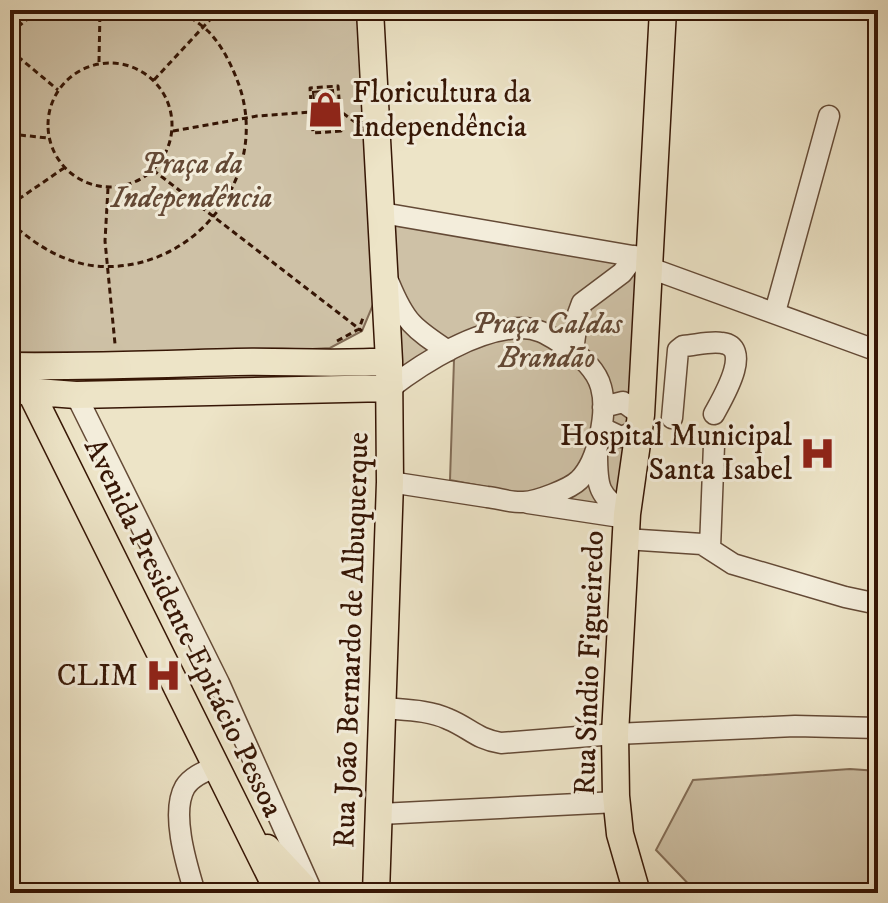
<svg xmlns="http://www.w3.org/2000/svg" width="888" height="903" font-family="'IM FELL DW Pica',serif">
<rect width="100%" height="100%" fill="#ede4c7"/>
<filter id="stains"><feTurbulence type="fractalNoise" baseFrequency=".0025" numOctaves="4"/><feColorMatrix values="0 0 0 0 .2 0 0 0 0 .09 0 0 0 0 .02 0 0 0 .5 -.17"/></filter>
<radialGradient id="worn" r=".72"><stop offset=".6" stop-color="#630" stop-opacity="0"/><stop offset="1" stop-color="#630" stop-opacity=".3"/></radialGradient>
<!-- green -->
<path fill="#cec1a6" stroke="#826c56" stroke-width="2" d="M10 10H357L375 300 362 331 330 348 241 353 10 352Z
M391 225 650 259 627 514 450 480 454 360 400 370Z
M850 769 878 771V893H697L656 850 693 780Z"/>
<!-- building -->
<path fill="#95816a" stroke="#361605" stroke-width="2" d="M333 90 336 127 316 129 313 92Z"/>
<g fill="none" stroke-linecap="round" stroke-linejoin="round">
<defs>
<path id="minor" d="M382 213 650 259
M650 268 878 351
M389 283C405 322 413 328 448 351
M775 312 829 116
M573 351 578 314 582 303 622 273 635 256
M76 395 219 683 310 887
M603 407 623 402 641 415
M672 418 678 350 683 346C696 345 710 341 722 343 754 347 722 399 714 414
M602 428 621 437 639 430
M597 454C597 487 598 496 627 514
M390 482C422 487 454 492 487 497 498 498 511 503 523 502 536 502 570 489 579 480 598 462 608 412 601 387 596 368 577 353 561 343 548 335 538 328 522 328 478 328 424 362 390 388
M528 503 627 518
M625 539 702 544 733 564 845 597 878 604
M710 548 714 445
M384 708C405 710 429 710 448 719 470 728 476 739 501 743L615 734 795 726 878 728
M380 814 617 802
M195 893C187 866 170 813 185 787 192 776 206 771 217 766"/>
<path id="major" d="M370 10 389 361
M10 366C86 367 161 364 236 362 287 361 338 365 389 361L390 482 376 893
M10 390 76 395 390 388
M30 391 279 893
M267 848 309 893
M637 893 620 834 616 796 615 734 627 514 641 415 663 10"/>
</defs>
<!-- minor casing -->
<use href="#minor" stroke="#644a36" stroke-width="23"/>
<!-- major casing -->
<use href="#major" stroke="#361605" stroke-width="29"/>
<!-- path -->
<path stroke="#361605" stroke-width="3" stroke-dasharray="6 4" stroke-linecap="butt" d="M10 33 39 10
M10 50 58 90
M99 62 100 10
M48 125a62 62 0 1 1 124 0a62 62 0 1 1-124 0Z
M154 80 219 10
M340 111 341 131 313 133 310 88 338 86 340 111 355 122
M173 131 257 116 312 112
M10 134 48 138
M153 170 362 331
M108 188 105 241 115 344
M10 205 64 168
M10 222C34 244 62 262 95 266 193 275 271 177 239 85 232 66 223 47 209 32 201 24 189 17 180 10
M337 341 359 329 364 315"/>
<!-- minor -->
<use href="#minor" stroke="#f3eddb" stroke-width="20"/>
<!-- major -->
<use href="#major" stroke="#ede4c7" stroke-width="26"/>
</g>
<!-- icons -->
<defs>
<symbol id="shop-bare" viewBox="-9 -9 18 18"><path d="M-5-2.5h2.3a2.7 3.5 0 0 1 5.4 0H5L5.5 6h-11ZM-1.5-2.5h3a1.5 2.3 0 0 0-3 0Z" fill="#8f2418" stroke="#f3eddb" stroke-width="2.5" paint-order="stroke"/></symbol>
<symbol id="hospital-bare" viewBox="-9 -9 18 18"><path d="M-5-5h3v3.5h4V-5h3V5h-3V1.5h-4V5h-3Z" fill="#8f2418" stroke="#f3eddb" stroke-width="2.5" paint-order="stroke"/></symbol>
</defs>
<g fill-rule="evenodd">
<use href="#shop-bare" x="300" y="84" width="51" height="51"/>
<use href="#hospital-bare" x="792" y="428" width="51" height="51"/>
<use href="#hospital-bare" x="138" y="650" width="51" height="51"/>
</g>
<g text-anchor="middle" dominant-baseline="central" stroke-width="6" stroke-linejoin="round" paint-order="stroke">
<!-- poi labels -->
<g font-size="30" fill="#361605" stroke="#f3eddb" text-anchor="end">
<text x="352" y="93" text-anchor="start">Floricultura da<tspan x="352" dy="34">Independência</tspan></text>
<text x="792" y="436">Hospital Municipal<tspan x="792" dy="34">Santa Isabel</tspan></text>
<text x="138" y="676">CLIM</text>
</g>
<!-- park labels -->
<g font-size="30" font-style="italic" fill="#644935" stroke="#f3eddb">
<text x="192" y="164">Praça da<tspan x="192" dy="34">Independência</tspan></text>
<text x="547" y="324">Praça Caldas<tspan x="547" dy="34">Brandão</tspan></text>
</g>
<!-- street labels -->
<g font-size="30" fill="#361605" stroke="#f3eddb">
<text transform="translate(183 628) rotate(64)">Avenida Presidente Epitácio Pessoa</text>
<text transform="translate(352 640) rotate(-88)">Rua João Bernardo de Albuquerque</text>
<text transform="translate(590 663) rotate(-88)">Rua Síndio Figueiredo</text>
</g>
</g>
<!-- margin -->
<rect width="888" height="903" fill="none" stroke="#ede4c7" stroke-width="40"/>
<rect x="12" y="12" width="864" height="879" fill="none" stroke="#361605" stroke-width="4"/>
<rect x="20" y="20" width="848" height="863" fill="none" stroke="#361605" stroke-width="2"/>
<rect width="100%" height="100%" filter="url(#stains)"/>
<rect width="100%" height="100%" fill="url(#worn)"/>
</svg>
